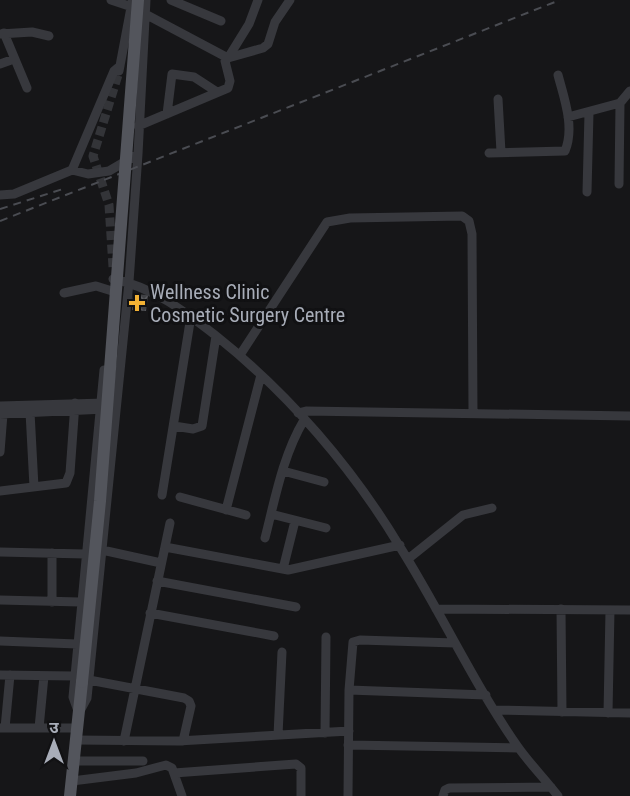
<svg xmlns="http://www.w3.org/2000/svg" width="630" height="796" font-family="'Roboto Condensed','Noto Sans Devanagari',sans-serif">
<defs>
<pattern id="building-cross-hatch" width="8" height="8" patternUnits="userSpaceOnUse" patternTransform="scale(1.5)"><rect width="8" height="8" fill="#404145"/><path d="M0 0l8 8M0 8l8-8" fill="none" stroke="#595a5e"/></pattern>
</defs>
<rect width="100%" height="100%" fill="#161618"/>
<!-- building -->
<path fill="url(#building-cross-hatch)" d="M133 294 148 295 146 311 132 310Z"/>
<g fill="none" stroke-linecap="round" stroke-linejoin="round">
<!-- minor-tunnel -->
<path stroke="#333438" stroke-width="9" stroke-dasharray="9 4.5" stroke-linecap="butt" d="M113 267 109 205 93 156 118 75"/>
<!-- minor -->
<path stroke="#37383d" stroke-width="9" d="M111 0 132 7 228 58 249 24 258 0
M171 0 221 21
M4 33 27 88
M0 34 32 32 49 36
M0 64 14 59
M119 71 132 2
M498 99 501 152
M167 114 172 74 194 77 217 92
M568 117 620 103 630 91
M138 126 228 88 230 81 225 61 228 58 263 48 268 44 275 22 290 0
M489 153 565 151C575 127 564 98 558 75
M72 170 114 71 120 66
M619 184 620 103
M587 192 589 113
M0 195 14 194 72 170 88 174 109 171 138 154 146 0
M113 279C153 287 184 311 215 335 288 393 352 467 400 547 441 612 473 683 518 747 530 764 545 779 558 796
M64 293 96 286 112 291
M240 355 327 222 350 218 462 216 469 221 472 234 473 413
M0 406 105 403
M30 412 34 487
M298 413 306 411 630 416
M0 414 105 409
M174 426 193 429 202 426 216 336
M0 452 3 414
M283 471 324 482
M0 491 66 483 70 473 75 403
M162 495 191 316
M180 497 246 515
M226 510 261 375
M271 514 326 528
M265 538C275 499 283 455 304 420
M165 547 288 570 400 545
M102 550 161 563
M0 552 85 554
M408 559 463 515 492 508
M283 569 295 521
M157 581 296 607
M0 600 80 602
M52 602V553
M436 609 630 610
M561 609 562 712
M150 613 274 636
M0 641 77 644
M0 675 74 676
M89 680 184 698 189 701 191 706 183 741
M349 690 486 695
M81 709 87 698 129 282 138 154
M495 710 630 713
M78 711 73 697 104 370
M608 713 610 610
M0 728H77
M5 728 10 675
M39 728 44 676
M325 733 326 637
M278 735 282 652
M76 740 178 741 349 731
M124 741 170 523
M348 745 518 748
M74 761H143
M174 773 296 764 301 768V796
M72 781 136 773 166 765 172 768 182 796
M348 796 349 690 353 642 360 640 455 643
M443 796 445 790 449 788 551 787"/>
<!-- major -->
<path stroke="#53555c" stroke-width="12" d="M70 796 82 682"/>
<!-- rail -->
<path stroke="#4a4c52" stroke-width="2" stroke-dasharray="8 6" stroke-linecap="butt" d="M0 209 63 189
M0 221 560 0"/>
<!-- major-bridge -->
<path stroke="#53555c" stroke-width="12" d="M82 682 100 501 138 0"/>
</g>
<!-- markers -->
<path fill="#f2b134" stroke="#111113" stroke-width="2" d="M134 294h6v6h6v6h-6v6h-6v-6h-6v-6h6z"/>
<g text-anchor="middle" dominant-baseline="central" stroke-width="6" stroke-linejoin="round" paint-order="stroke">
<!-- poi labels -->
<g font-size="20" fill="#a8adb8" stroke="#111113" text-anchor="start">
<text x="150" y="292">Wellness Clinic<tspan x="150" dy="23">Cosmetic Surgery Centre</tspan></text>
</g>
</g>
<!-- north arrow -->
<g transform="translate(54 742)" stroke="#111113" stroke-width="4.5" paint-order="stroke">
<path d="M0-4.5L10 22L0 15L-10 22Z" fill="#a8adb8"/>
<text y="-9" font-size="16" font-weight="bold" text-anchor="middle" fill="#a8adb8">उ</text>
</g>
</svg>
